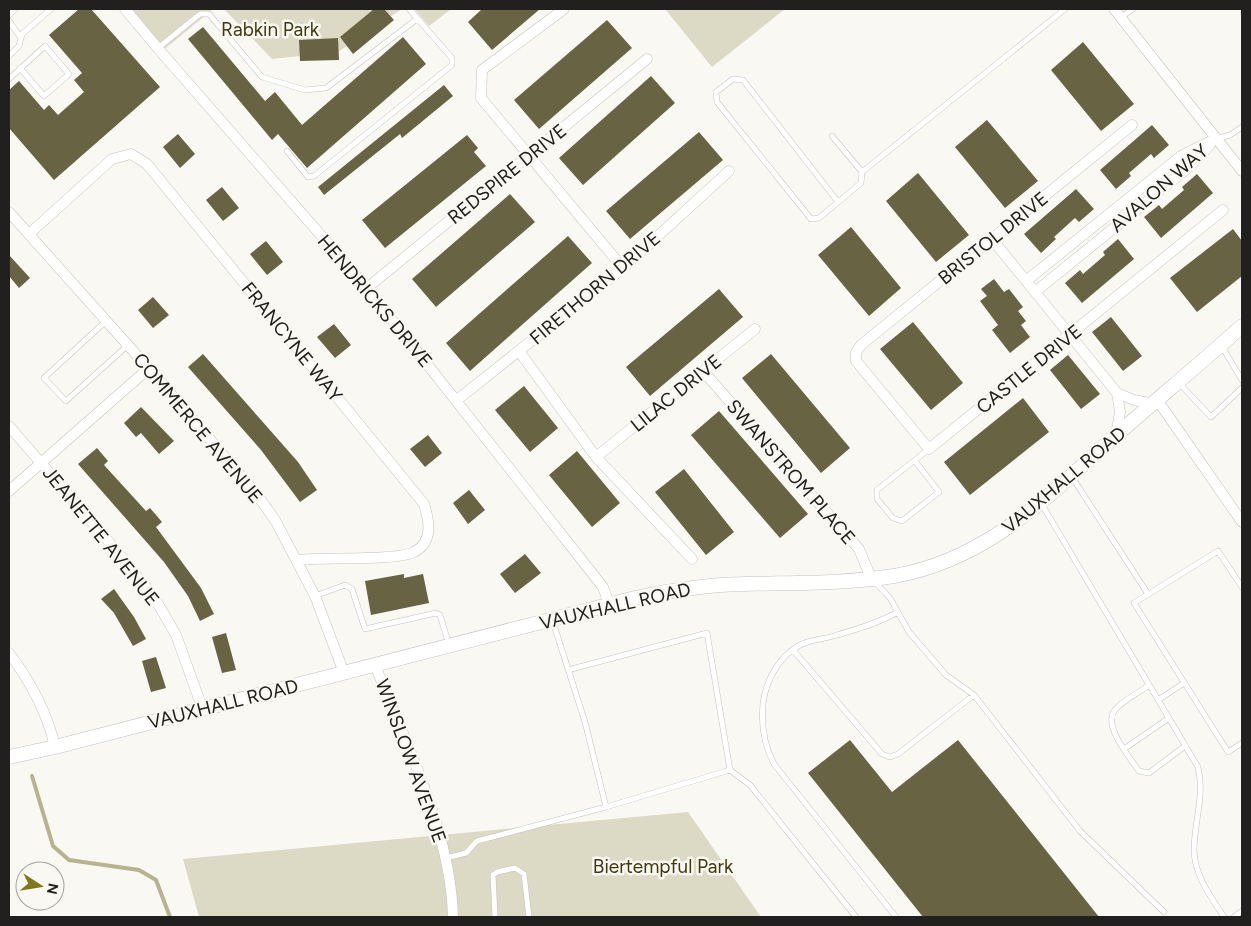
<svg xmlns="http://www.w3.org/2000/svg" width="1251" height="926" font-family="Figtree,sans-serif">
<rect width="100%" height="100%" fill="#f9f8f3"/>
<!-- green -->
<path fill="#dcdac4" d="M126 9H213L161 52Z
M224 9H402L338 52 272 59Z
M414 9H451L429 26Z
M665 9H785L712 67Z
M688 812 761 917H199L183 859Z"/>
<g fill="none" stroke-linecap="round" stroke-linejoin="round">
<!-- stream -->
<path stroke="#b7b38f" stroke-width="4" d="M32 776 53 846 69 860 139 870 156 880 170 917"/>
</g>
<!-- building -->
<path fill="#686342" d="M79 9H91L160 87 54 180 9 128V90L19 81 44 110 49 105 58 115 84 92 74 80 82 73 49 35Z
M374 9H384L394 20 353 54 340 37Z
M482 9H540L492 50 468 22Z
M607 20 632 48 539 129 514 100Z
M203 27 265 101 275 92 302 125 403 37 426 64 307 168 278 134 272 140 188 39Z
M338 38 339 60 300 61 299 40Z
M1083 42 1134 104 1101 131 1051 70Z
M651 76 675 103 583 185 559 158Z
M444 85 453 96 402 138 400 134 324 195 318 187Z
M987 120 1038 181 1005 208 955 147Z
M1152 125 1169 145 1154 158 1151 154 1129 173 1131 176 1116 189 1100 170Z
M699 132 723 160 630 239 606 211Z
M178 134 195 154 180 168 163 147Z
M467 135 478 148 474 152 486 166 385 248 362 220Z
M918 173 969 235 936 262 886 201Z
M1197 174 1213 193 1161 238 1144 217 1159 205 1162 209 1184 190 1182 187Z
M222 187 239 208 223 221 206 200Z
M1076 189 1094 209 1079 222 1075 218 1054 237 1056 239 1041 253 1024 234Z
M510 194 535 222 436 307 412 279Z
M851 227 901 288 869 316 818 255Z
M1233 229 1242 241V276L1197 312 1170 278Z
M568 236 592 263 470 371 446 343Z
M1118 239 1134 259 1082 303 1065 283 1080 270 1083 274 1105 255 1103 252Z
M266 241 283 262 267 275 250 254Z
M9 255 30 278 19 288 9 276Z
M994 279 1004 292 1009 289 1023 307 1018 311 1026 321 1021 325 1030 337 1010 353 992 330 998 325 980 301 987 296 981 289Z
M719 289 743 317 650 396 626 367Z
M153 297 169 315 153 328 138 310Z
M1111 317 1142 356 1123 371 1092 332Z
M913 322 963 383 931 410 880 349Z
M334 324 351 345 335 358 317 337Z
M203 354 298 462 317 490 300 502 261 450 188 367Z
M771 354 850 448 821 473 742 378Z
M1068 355 1100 394 1081 409 1050 370Z
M524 386 558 428 530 452 495 410Z
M1023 398 1049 432 970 495 944 462Z
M141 407 174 441 159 454 141 433 136 437 124 423Z
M719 411 808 514 780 538 691 435Z
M428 435 442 453 425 467 410 449Z
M97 448 108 461 104 465 146 511 150 508 162 522 156 527 201 588 214 614 200 621 188 596 164 562 78 464Z
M577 451 620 503 592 527 549 475Z
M684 469 734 532 706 555 655 492Z
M469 490 485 510 468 524 453 503Z
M525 554 541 573 515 593 500 574Z
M404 574V578L423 574 429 603 371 615 365 581Z
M114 589 134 617 146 639 133 646 114 613 101 599Z
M226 633 236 670 222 673 212 637Z
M156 657 166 688 151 692 142 661Z
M850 740 892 792 958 740 1099 917H923L808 773Z"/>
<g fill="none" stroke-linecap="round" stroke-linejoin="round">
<defs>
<path id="lane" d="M9 15 15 9
M1121 17 1133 9
M9 21 21 38
M158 48 200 14H209L262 77 305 90 326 88 417 19
M9 56 19 46 22 34 51 9
M9 79 45 46 69 74 44 96 20 68
M832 136 862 172 1065 9
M1216 139 1230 135 1242 127
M287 151 308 177 314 176 452 65V58L409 9
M838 202 743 80 733 79 716 92 717 102 811 219 819 218 861 183 862 172
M106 321 44 378 66 401 128 345
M1221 345 1242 380
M1179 383 1211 417 1242 388
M915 461 939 492 902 521 893 518 877 499V490L929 449
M1072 477 1148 594
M1041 503 1198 767C1205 796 1194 822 1194 851 1195 876 1211 897 1224 917
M875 582 890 598 909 632 946 675 974 695 1080 831 1164 912
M1242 587 1218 551 1134 603 1228 752 1242 743
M315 596 345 585 352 589 365 629 436 613 440 615 449 645
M793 650 882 754 890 757 898 754 974 695
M568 670 707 633 730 770 606 807
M1149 685C1139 693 1123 700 1115 710 1102 725 1130 758 1139 771L1149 773 1185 746
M1158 700 1184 683
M1124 749 1169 718
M730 770 750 785 856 917
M446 858 466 853 477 841 606 807 585 722 552 619
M495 917 493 875 497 872 515 868 524 874 529 917
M896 917 774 764C764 745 761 726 763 704 766 678 783 648 811 641 819 639 828 638 837 635 858 629 878 623 898 612
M1234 917 1242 911"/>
<path id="street" d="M125 9 161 52 367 288 603 587 609 604
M564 9 482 70 481 98 623 268
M1114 9 1242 171
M1132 125 861 345 856 352V361L929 449 1223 210
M9 212 159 380 255 492 275 520 315 596 344 673
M29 234 112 159 131 154 147 164 424 504C429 520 434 542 414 552 397 561 323 557 298 560
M995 236 996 244 1117 393 1134 400 1154 404
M1026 281 1181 156 1215 139
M367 288 647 59
M1035 292 1189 167 1210 145
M519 351 596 457 692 559
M703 371 859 549 871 578
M457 400 623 268 729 171
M1158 401 1242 522
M9 426 105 537 154 597 176 635 203 710
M1116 435 1120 412 1117 393
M596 457 755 329
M9 491 148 369
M9 653C31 682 47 711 55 747
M375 665C406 744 451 832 453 917"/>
<path id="secondary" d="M9 757 55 747 635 598C664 592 692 587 721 585 779 582 837 585 894 576 987 560 1047 497 1114 437 1156 400 1200 364 1242 326"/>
</defs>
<!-- lane casing -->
<use href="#lane" stroke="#c2c2bd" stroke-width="6"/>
<!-- street casing -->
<use href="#street" stroke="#c2c2bd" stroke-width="11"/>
<!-- secondary casing -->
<use href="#secondary" stroke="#c2c2bd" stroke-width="15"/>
<!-- lane -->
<use href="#lane" stroke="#fff" stroke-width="5"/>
<!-- street -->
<use href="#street" stroke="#fff" stroke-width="10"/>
<!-- secondary -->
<use href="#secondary" stroke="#fff" stroke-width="14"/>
</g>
<g text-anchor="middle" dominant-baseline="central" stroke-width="5" stroke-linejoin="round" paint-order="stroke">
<!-- park labels -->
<g font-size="19" fill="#3f390b" stroke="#f9f8f3">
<text x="270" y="29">Rabkin Park</text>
<text x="663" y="866">Biertempful Park</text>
</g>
<!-- street labels -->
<g font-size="19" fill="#21201f" stroke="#f9f8f3">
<text transform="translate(507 174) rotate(-39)">REDSPIRE DRIVE</text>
<text transform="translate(1159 188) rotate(-41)">AVALON WAY</text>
<text transform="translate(993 238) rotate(-39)">BRISTOL DRIVE</text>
<text transform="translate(595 288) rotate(-40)">FIRETHORN DRIVE</text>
<text transform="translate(375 301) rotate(50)">HENDRICKS DRIVE</text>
<text transform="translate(292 342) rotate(51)">FRANCYNE WAY</text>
<text transform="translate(1029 369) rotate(-39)">CASTLE DRIVE</text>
<text transform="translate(676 393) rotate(-39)">LILAC DRIVE</text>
<text transform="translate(198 428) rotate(50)">COMMERCE AVENUE</text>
<text transform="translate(791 472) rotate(49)">SWANSTROM PLACE</text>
<text transform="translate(1064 480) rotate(-40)">VAUXHALL ROAD</text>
<text transform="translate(101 536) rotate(51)">JEANETTE AVENUE</text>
<text transform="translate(615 606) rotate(-13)">VAUXHALL ROAD</text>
<text transform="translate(223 704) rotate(-14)">VAUXHALL ROAD</text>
<text transform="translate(411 761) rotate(70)">WINSLOW AVENUE</text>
</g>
</g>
<!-- border -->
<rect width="1251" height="926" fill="none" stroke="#21201f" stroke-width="20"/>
<!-- north arrow -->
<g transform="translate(40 886) rotate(102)"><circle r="24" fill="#f9f8f3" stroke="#a3a29e"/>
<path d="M0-4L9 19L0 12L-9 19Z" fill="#82761a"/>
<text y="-8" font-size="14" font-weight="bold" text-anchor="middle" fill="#21201f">N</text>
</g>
</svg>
